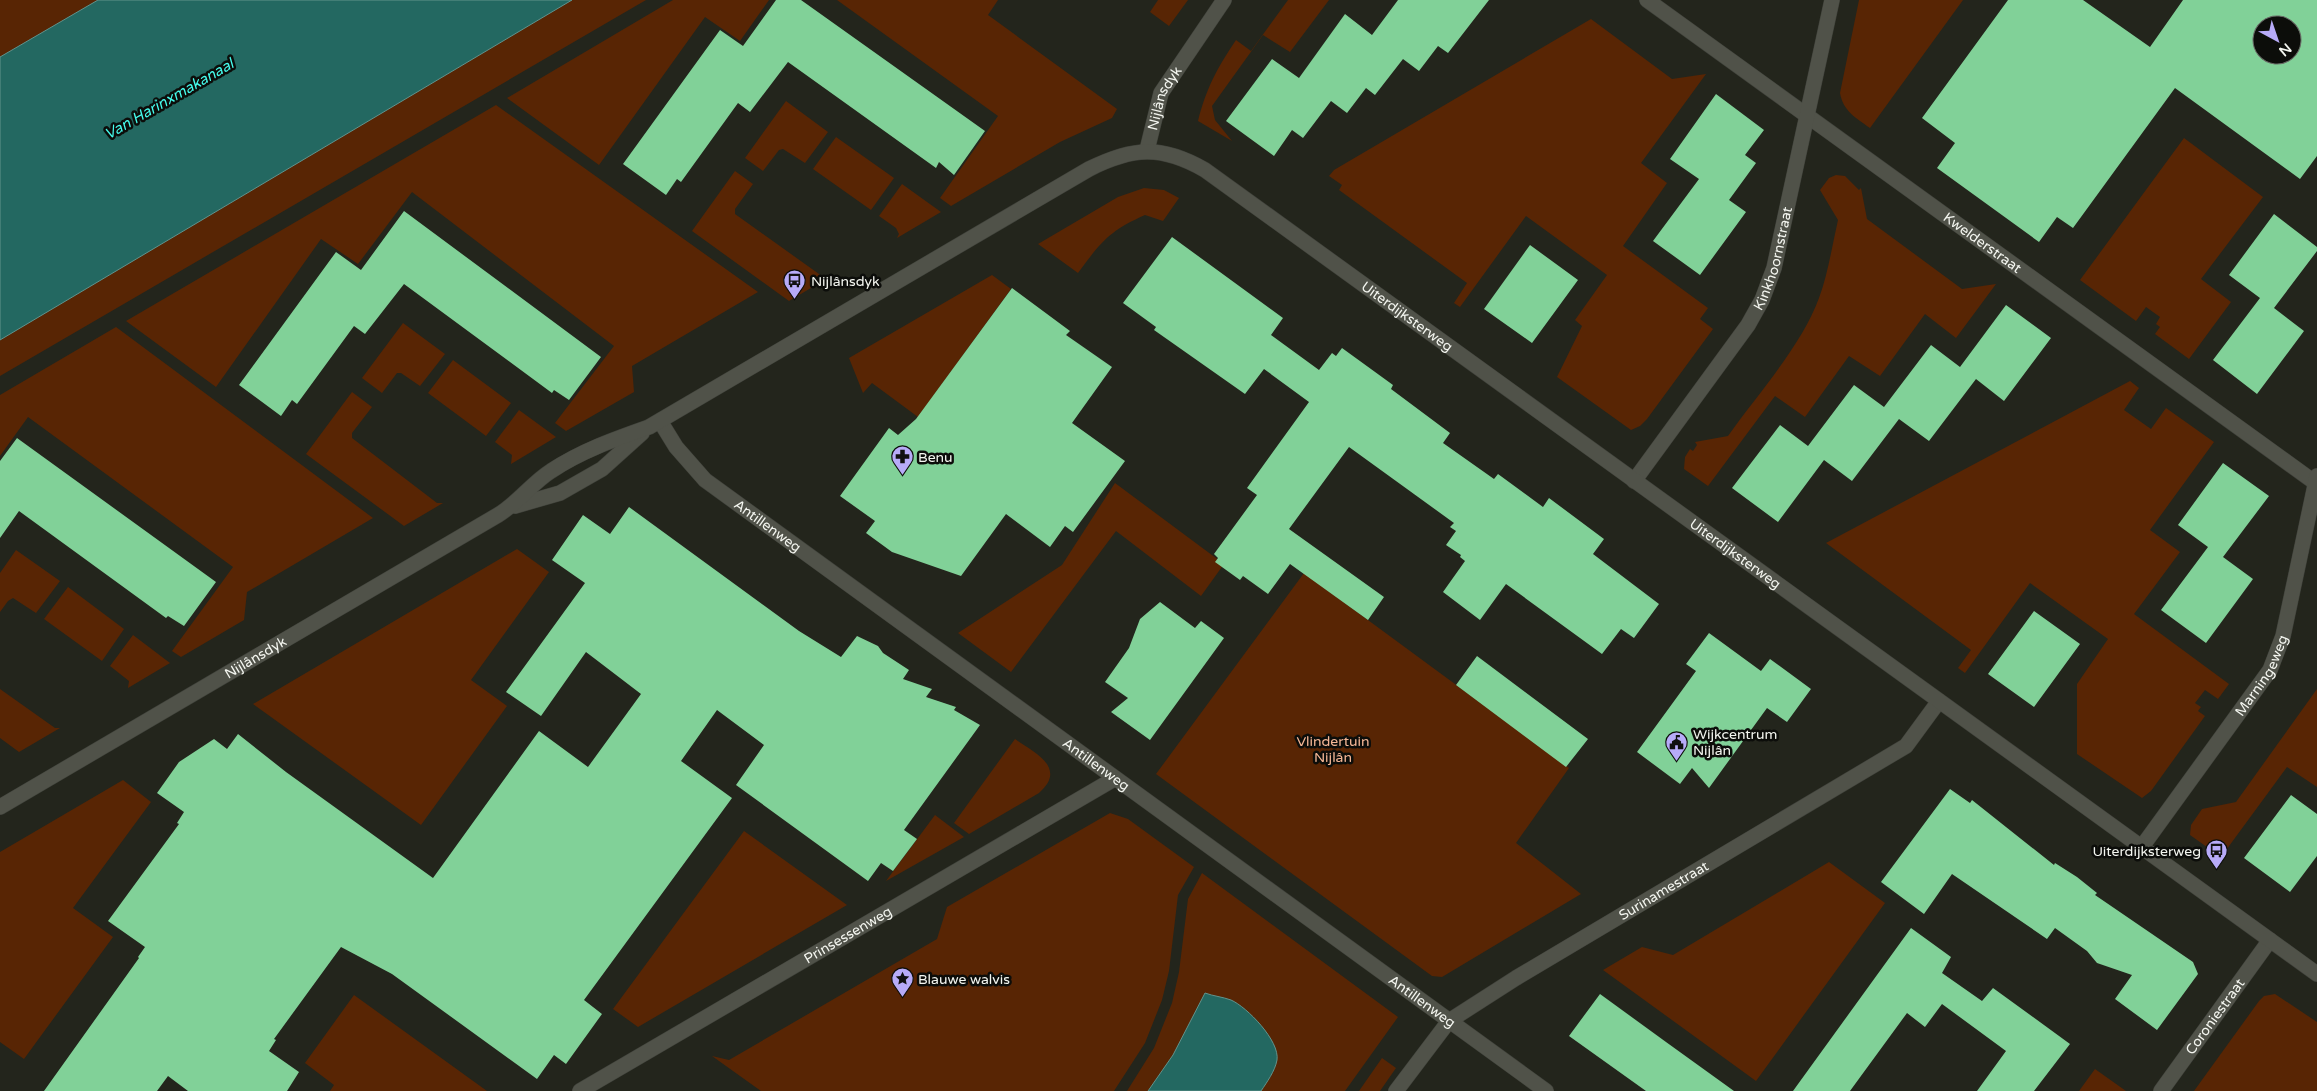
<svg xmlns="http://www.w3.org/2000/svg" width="2317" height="1091" font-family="'Varela Round',sans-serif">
<rect width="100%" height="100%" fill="#23251c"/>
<!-- green -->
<path fill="#582504" d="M0 0H98L0 57Z
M572 0H646L0 376V340Z
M673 0H769L740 41 705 17 599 165 507 98Z
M837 0H998L988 15 1117 109 1112 118 1060 142 951 206 940 198 998 116Z
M1158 0H1188L1169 26 1150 12Z
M1288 0H1329L1290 52 1263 35 1212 106 1215 120 1232 141 1198 121C1206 89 1217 68 1236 40L1251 51Z
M1859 0H1963L1870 128C1856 118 1843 111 1840 93Z
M1591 19 1672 79 1706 74 1641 163 1667 183 1623 246 1708 308 1700 319 1713 329 1647 419 1640 426 1631 430 1557 377 1582 326 1575 320 1607 275 1526 216 1460 307 1454 303 1467 283 1339 190 1342 185 1329 176 1334 170Z
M786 101 828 132 805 163 783 149 779 150 763 171 745 158Z
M496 105 758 292 632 366 634 392 566 431 555 423 614 346 412 192 358 264 321 239 216 387 126 321Z
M836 137 894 178 871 210 813 169Z
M2184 138 2263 197 2201 279 2231 302 2189 359 2155 334 2160 327 2156 324 2160 317 2146 307 2136 321 2080 280Z
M735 171 753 184 735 209V214L826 279 789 301 692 231Z
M1836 175 1845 176 1859 190 1861 188 1867 219 1962 289 1996 284 1956 338 1925 314 1880 376 1849 356 1805 417 1775 396 1708 486 1684 469 1685 457 1690 449 1693 451 1697 445 1695 442 1728 436C1757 395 1802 345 1819 298 1828 274 1832 246 1838 220L1820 190 1829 178Z
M902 184 941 212 897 238 899 234 896 228 879 216Z
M1144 188 1164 190 1179 198 1163 221 1145 215C1109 231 1101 242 1078 273L1038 244 1118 197Z
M992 275 1011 289 918 417 872 383 863 393 849 358Z
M403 323 445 354 420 386 401 373H397L382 393 362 378Z
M116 327 373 518 247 592 244 620 181 657 172 651 233 567 28 417 0 456V395Z
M453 360 511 403 486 436 428 393Z
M2130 381 2139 388 2124 410 2151 429 2166 408 2214 442 2150 530 2180 552 2134 614 2229 684 2218 699 2205 690 2195 703 2201 707 2198 711 2205 716 2151 791 2142 798 2077 754V684L2108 639 2030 583 1965 673 1958 668 1971 650 1826 543Z
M352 392 372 407 352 433V438L437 503H443L404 526 306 454Z
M519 410 556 437 511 464 512 455 495 442Z
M1115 483 1224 564 1201 596 1116 531 1011 672 958 633 1062 565Z
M517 549 549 572 471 680 507 706 421 825 253 704Z
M16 550 60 581 36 613 13 598 8 601 0 612V573Z
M1304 573 1569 768 1516 843 1581 894 1442 977 1432 976 1156 774Z
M68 587 124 629 102 661 44 619Z
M133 635 170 663 128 688 129 681 110 666Z
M0 689 55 728H60L19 752 0 738Z
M2317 689V787L2287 767 2221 857 2190 835 2191 825 2202 809 2236 802Z
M1015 739C1034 752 1068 768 1039 793L969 834 954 823Z
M123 780 151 802 73 908 113 937 24 1059 0 1042V852Z
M1110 813 1128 819 1194 867 1178 895 1169 971 1162 1000 1145 1043 1114 1091H761L712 1056 729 1060 937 939 947 907Z
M935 815 964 837 886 881Z
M744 831 847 905 638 1027 613 1009Z
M1829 862 1885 903 1756 1081 1603 970 1642 947 1673 955Z
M1202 873 1398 1017 1345 1091H1261L1271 1076 1173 1055 1148 1091H1127L1154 1048 1172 1003 1179 972 1188 899Z
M2275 994 2317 1022V1091H2194L2259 1001 2264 996Z
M354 995 487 1091H330L334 1085 305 1063Z
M1382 1058 1396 1068 1380 1091H1359Z
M2095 1069 2126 1091H2079Z"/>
<!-- water -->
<path fill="#236861" stroke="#62938c" d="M98 0H572L0 340V57Z
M1205 993C1213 996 1223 997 1231 1000 1247 1007 1280 1041 1277 1060 1275 1071 1267 1082 1261 1091H1148L1173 1055Z"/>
<!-- building -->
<path fill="#81d198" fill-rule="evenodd" d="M776 0H801L985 131 954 175 939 162 936 168 788 62 750 112 738 103 681 182 677 179 666 195 623 164 720 30 743 46Z
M1398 0H1489L1448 53 1438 46 1419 71 1403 59 1375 95 1366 88 1347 113 1331 101 1303 138 1292 130 1274 156 1226 121 1272 59 1299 78 1345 14 1372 35Z
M2008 0H2083L2150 47 2183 0H2317V156L2300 179 2175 88 2073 228 2057 217 2039 242 1937 168 1955 143 1922 118ZM2262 25H2292V55H2262Z
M1716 94 1764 130 1745 155 1756 163 1729 200 1746 212 1700 275 1653 241 1699 179 1670 159Z
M404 211 601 357 569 400 554 390 552 393 404 284 365 334 354 326 297 404 292 400 281 416 239 385 336 252 361 270Z
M2274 214 2317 247V251L2274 308 2304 331 2257 394 2213 360 2260 298 2229 275Z
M1172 237 1283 318 1271 335 1319 370 1332 353 1336 356 1342 348 1393 385 1391 389 1450 433 1443 443 1494 479 1498 474 1543 507 1549 498 1604 539 1593 554 1659 604 1634 638 1621 629 1602 654 1506 584 1480 620 1443 592 1465 561 1460 557 1461 555 1446 545 1456 531 1450 527 1454 523 1349 447 1289 529 1384 597 1368 620 1290 564 1268 594 1243 576 1240 580 1215 562 1218 558 1214 554 1257 495 1247 488 1309 402 1264 369 1245 394 1154 330 1156 327 1123 303Z
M1530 245 1578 280 1532 343 1484 309Z
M1012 288 1070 331 1066 335 1112 367 1072 423 1125 461 1073 532 1065 526 1050 547 1006 514 961 576 892 552 866 533 875 521 840 496 889 428 898 435 916 419Z
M2006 305 2051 338 2004 401 1976 379 1929 441 1899 419 1852 481 1824 460 1778 522 1732 488 1780 425 1808 446 1854 385 1884 407 1931 345 1960 367Z
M17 438 216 582 184 626 168 616 166 618 19 511 0 538V461Z
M2223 463 2269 496 2223 557 2253 579 2206 643 2161 610 2208 547 2178 525Z
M629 507 799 631 841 657 857 636 878 646 883 653 909 670 903 679 932 689 926 697 956 707 954 710 980 725 904 830 917 839 893 871 881 863 868 881 736 785 764 745 717 710 681 761 732 798 584 1000 602 1014 566 1064 554 1055 537 1079 392 974 341 947 274 1039 276 1040 269 1051 299 1072 287 1091H188L168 1076 157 1091H44L139 958 138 957 145 947 108 921 179 824 177 823 184 812 157 793 179 762 214 739 227 749 238 734 286 772 433 878 539 731 588 767 641 694 586 652 541 716 506 692 585 583 552 560 583 515 610 534Z
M1160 602 1195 628 1201 621 1224 638 1150 740 1111 712 1128 698 1105 682 1129 648 1140 619Z
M2034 611 2080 644 2034 707 1988 674Z
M1709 633 1761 671 1770 659 1811 689 1787 722 1767 708 1709 788 1692 768 1680 784 1637 752 1696 671 1686 664Z
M1477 656 1588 739 1566 767 1456 685Z
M1950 789 1970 803 1972 800 2054 865 2055 863 2077 877 2097 893 2095 895 2193 962 2198 974 2157 1030 2115 999 2132 975 2097 963 2087 951 2055 928 2047 939 1952 874 1924 914 1881 882Z
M2291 795 2317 814V856L2290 892 2244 858Z
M1911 928 1951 957 1942 973 1982 1001 1993 988 2070 1044 2034 1091H1977L2006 1051 1942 1004 1925 1027 1907 1013 1850 1091H1793Z
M1600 994 1666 1042 1734 1091H1646L1569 1036Z"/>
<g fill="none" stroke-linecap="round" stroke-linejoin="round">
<defs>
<g id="minor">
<path id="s1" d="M1647 0 2317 484"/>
<path id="s2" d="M1147 150 1161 93 1224 0"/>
<path id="s3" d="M660 421 676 447 705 480 1546 1091"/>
<path id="s4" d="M1634 481 1748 325 1762 300 1774 268 1832 0"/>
<path id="s5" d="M2141 848 2270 670 2283 636 2317 476"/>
<path id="s6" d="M580 1091 1114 779"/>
<path id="s7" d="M1396 1091 1449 1021 1516 978 1906 746 1939 701"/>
<path id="s8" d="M2161 1091 2270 940"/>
</g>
<g id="tertiary">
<path d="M515 506 560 493 602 469 642 433"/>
<path id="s9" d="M0 807 498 515C518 503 532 483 551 471 581 451 615 439 649 427L1089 169C1133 147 1161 145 1205 170L2317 974"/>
</g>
</defs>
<!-- minor casing -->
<use href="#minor" stroke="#3f413a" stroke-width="16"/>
<!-- tertiary casing -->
<use href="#tertiary" stroke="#3f413a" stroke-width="16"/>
<!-- minor -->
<use href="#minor" stroke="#505249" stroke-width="15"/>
<!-- tertiary -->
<use href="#tertiary" stroke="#505249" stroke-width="15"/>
</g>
<!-- icons -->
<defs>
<symbol id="bus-pin" viewBox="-11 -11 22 30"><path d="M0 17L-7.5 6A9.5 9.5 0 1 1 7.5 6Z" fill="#b7abf8" stroke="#0c0d0a"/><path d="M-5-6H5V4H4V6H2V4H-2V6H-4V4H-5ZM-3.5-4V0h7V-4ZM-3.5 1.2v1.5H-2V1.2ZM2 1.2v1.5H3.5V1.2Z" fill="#111"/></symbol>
<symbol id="pharmacy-pin" viewBox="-11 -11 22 30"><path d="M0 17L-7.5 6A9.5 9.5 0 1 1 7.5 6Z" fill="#b7abf8" stroke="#0c0d0a"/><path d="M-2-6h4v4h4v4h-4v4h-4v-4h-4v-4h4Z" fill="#111"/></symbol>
<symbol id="civic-pin" viewBox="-11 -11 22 30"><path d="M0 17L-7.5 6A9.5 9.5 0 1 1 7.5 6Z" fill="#b7abf8" stroke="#0c0d0a"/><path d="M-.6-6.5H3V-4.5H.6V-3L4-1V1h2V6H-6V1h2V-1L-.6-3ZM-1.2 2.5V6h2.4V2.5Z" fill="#111"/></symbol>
<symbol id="sight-pin" viewBox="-11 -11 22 30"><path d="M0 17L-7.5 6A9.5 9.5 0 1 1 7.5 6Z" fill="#b7abf8" stroke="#0c0d0a"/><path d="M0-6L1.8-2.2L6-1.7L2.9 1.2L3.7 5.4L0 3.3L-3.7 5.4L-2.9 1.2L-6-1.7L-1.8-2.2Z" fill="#111"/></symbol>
</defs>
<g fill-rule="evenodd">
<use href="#bus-pin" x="782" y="268" width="25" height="34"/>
<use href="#pharmacy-pin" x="890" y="444" width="25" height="34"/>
<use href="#civic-pin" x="1664" y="730" width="25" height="34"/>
<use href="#bus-pin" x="2204" y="838" width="25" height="34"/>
<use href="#sight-pin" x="890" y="966" width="25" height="34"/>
</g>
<g text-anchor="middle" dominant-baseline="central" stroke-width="5" stroke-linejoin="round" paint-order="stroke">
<!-- street labels -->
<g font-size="14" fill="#f4f6f0" stroke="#0c0d0a">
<text stroke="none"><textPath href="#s2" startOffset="55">Nijlânsdyk</textPath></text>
<text stroke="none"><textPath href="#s1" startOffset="414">Kwelderstraat</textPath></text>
<text stroke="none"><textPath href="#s4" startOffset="265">Kinkhoornstraat</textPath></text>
<text stroke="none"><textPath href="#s9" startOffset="1636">Uiterdijksterweg</textPath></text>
<text stroke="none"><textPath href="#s3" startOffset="152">Antillenweg</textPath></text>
<text stroke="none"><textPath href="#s9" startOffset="2041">Uiterdijksterweg</textPath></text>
<text stroke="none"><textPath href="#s9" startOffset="296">Nijlânsdyk</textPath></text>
<text stroke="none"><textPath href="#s5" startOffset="211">Marningeweg</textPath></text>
<text stroke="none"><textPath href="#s3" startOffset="558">Antillenweg</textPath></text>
<text stroke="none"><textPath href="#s7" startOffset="339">Surinamestraat</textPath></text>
<text stroke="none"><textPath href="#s6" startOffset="310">Prinsessenweg</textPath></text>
<text stroke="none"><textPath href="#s3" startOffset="961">Antillenweg</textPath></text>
<text stroke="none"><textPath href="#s8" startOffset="92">Coroniestraat</textPath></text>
</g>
<!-- poi labels -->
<g font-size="14" fill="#f4f6f0" stroke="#0c0d0a" text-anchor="start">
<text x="811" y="281">Nijlânsdyk</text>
<text x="918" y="457">Benu</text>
<text x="1693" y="734">Wijkcentrum<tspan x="1693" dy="16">Nijlân</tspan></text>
<text x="2201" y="851" text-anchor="end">Uiterdijksterweg</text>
<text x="918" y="979">Blauwe walvis</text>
</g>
<!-- park labels -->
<g font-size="14" fill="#f6b796" stroke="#0c0d0a">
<text x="1333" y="741">Vlindertuin<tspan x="1333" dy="16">Nijlân</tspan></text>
</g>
<!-- water labels -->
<g font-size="15" font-style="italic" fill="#46fdee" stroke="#0c0d0a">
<text transform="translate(169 99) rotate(-30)">Van Harinxmakanaal</text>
</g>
</g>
<!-- north arrow -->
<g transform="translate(2277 40) rotate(140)"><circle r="24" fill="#0c0d0a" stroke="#696a66"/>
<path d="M0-4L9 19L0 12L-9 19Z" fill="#b7abf8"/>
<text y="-8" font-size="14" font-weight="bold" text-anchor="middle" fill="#f4f6f0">N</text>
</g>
</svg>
